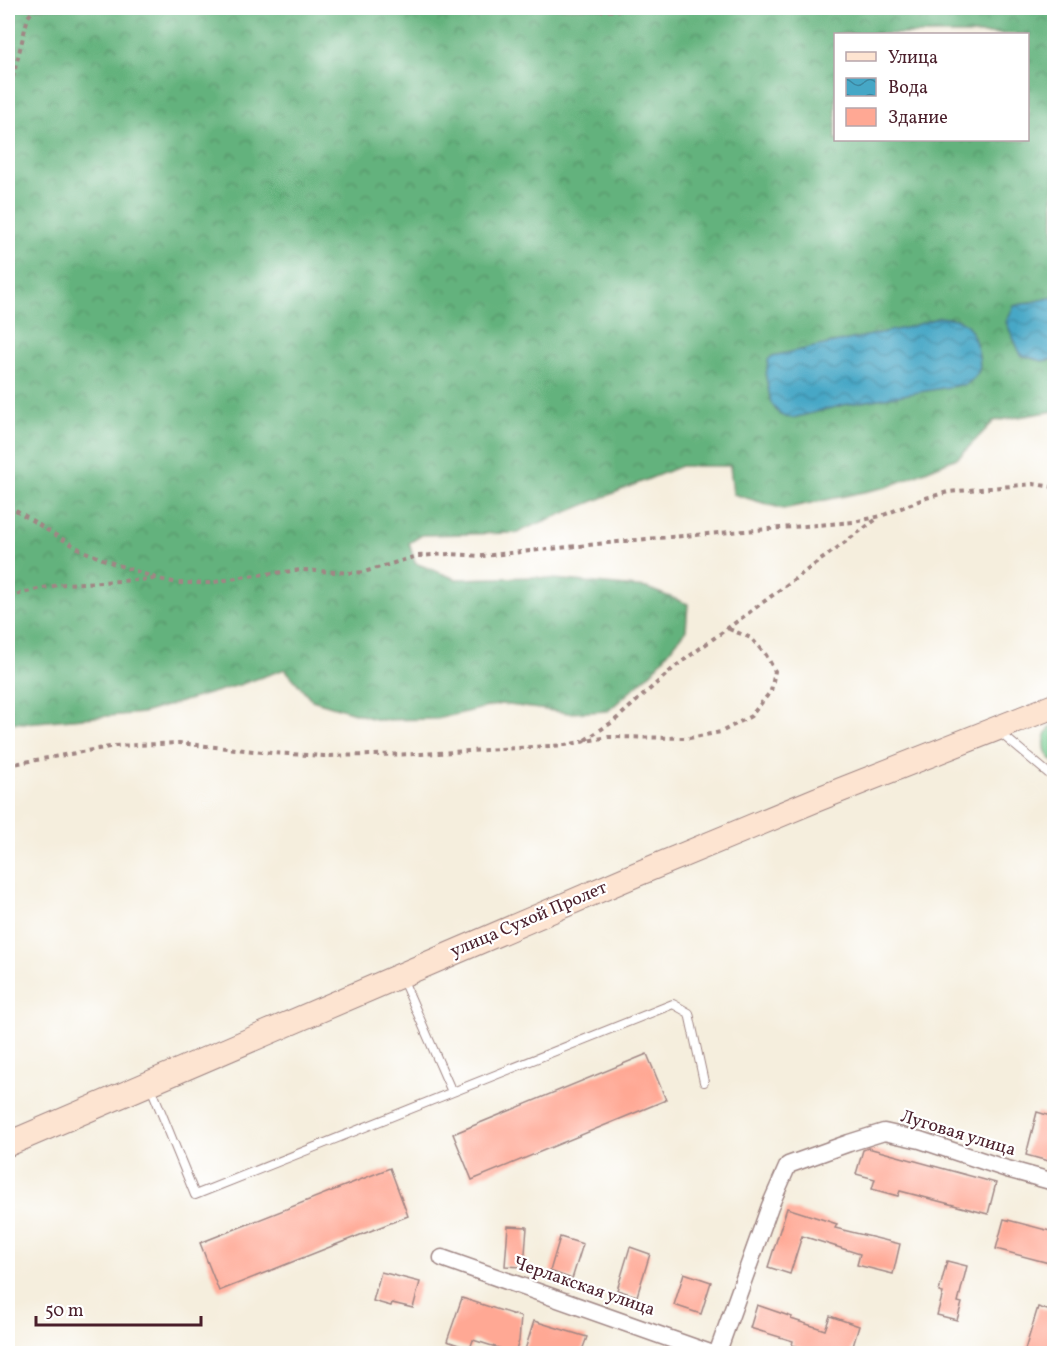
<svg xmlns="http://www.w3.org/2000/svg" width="1062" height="1361" font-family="Vollkorn,serif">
<defs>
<pattern id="forest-crowns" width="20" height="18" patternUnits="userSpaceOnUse" patternTransform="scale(1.5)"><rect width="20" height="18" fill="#63b27d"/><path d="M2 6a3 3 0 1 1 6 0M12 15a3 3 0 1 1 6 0" fill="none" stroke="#549067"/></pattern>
<pattern id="water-waves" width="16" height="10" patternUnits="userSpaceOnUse" patternTransform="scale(1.5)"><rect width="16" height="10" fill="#46a7c6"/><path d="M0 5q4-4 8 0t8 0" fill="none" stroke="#3c87a1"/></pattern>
</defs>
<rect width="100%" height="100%" fill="#fff"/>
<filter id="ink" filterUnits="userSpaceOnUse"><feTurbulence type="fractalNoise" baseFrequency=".0167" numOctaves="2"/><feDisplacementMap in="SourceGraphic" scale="12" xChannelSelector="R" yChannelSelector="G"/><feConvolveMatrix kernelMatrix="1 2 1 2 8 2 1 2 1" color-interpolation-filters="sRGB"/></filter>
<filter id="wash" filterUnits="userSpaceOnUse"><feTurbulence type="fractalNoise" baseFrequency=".008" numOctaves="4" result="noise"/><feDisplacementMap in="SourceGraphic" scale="24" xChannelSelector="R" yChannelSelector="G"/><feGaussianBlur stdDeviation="1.35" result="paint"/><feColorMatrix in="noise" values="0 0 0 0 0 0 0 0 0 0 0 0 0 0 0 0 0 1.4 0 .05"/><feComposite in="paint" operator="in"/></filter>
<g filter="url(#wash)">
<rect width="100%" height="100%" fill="#f5eedd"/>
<!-- green -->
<path fill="#7acf93" stroke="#62775f" stroke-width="1.5" d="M1054 724V762C1041 752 1042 734 1054 724Z"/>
<!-- forest -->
<path fill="url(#forest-crowns)" stroke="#566854" stroke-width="1.5" fill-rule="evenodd" d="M8 8H1054V297L1014 306 1042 361 1054 359V411L994 421 959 457 887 487 783 509 733 494 730 466H681L515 533 422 535 409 543 415 563 456 579 534 577 647 588 688 604 686 630 654 670 608 711 569 713 501 704 436 719 378 720 312 700 285 669 239 685 143 713 25 723 8 722ZM836 34H1028V140H836Z"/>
<!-- water -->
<path fill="url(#water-waves)" stroke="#486378" stroke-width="1.5" d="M1054 297V359L1042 361 1021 355 1006 322 1014 306Z
M940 317C949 318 960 318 967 325 974 332 982 360 979 370 977 376 972 380 967 384L844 405 793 418 780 415 771 403 766 377 768 360 772 356 909 327Z"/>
<g id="blocks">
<!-- building -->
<path fill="#ffa894" d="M647 1054 666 1100 472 1180 453 1134Z
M1037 1112 1054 1117V1135L1048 1161 1026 1155Z
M868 1148 996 1183 988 1214 900 1191 898 1196 872 1189 875 1179 856 1174 863 1150Z
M390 1168 408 1216 219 1291 200 1243Z
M787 1208 837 1224 835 1228 900 1244 893 1274 857 1265 860 1254 802 1236 790 1274 768 1267Z
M1004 1219 1054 1232V1240L1049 1263 996 1249Z
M508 1226 527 1227 524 1267 505 1266Z
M560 1237 583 1244 572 1279 550 1271Z
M630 1247 650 1254 637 1296 617 1290Z
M947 1261 967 1266 958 1302 962 1303 957 1320 937 1315 943 1293 939 1292Z
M381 1272 420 1282 413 1308 392 1303 391 1306 373 1301Z
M684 1273 711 1282 701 1314 674 1305Z
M462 1298 521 1317 519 1341 515 1353 473 1340 470 1349 447 1341Z
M757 1305 792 1317 791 1319 825 1330 830 1316 859 1326 851 1353H819L792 1345 793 1341 750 1328Z
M1038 1307 1054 1312V1353H1024Z
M534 1321 587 1337 581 1353H524Z"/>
</g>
</g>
<g filter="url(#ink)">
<use href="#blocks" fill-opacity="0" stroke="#a08684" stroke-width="1.5"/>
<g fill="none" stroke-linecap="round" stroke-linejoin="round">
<defs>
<path id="service" d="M998 731 1054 778
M402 978 452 1092
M150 1085 195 1195 673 1004 689 1013 704 1082"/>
<path id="minor" d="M442 1258 713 1354
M717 1354 770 1206 788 1165 849 1143 884 1132 920 1140 1007 1169 1054 1182"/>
<path id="secondary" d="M8 1144 630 877 818 799 1054 706"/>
</defs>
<!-- service casing -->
<use href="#service" stroke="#a08684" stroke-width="10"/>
<!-- minor casing -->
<use href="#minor" stroke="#a08684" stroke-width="19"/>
<!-- secondary casing -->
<use href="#secondary" stroke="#a08684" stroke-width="26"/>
<!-- path -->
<path stroke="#a08684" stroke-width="4" stroke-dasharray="4.5 4.5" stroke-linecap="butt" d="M581 8C602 13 627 10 648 8
M8 95 13 77 28 17 35 8
M8 505 47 530 83 551 115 564 159 579 178 583H210L247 576 302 570 351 573 364 572 417 556 450 554 482 556 646 539 854 522 881 516 926 498 948 492 1033 484 1054 487
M8 597 38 589 64 584 155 579
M8 637V668
M585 740 614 721 676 666 878 518
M8 765 115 746 179 743 272 753 324 756 421 754 565 745 608 737 689 738 721 732 751 716 771 691 775 671 766 655 751 638 729 629"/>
<!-- service -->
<use href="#service" stroke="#fff" stroke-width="8"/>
<!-- minor -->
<use href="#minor" stroke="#fff" stroke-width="16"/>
<!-- secondary -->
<use href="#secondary" stroke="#fde4d1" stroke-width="24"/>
</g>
</g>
<g text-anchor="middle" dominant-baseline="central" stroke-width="4.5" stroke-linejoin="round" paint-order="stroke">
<!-- street labels -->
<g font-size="18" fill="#4a1f2b" stroke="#fff">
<text transform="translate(529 920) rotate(-23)">улица Сухой Пролет</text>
<text transform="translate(958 1134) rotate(17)">Луговая улица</text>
<text transform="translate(584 1287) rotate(19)">Черлакская улица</text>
</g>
</g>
<!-- margin -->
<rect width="1062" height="1361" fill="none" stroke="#fff" stroke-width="30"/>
<!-- legend -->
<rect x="834" y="33" width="195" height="108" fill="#ffffff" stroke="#b7a5aa" stroke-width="1.5"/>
<rect x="846" y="52" width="30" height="9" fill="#fde4d1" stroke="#b7a5aa" stroke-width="1.5"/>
<text x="888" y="63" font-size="18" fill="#4a1f2b">Улица</text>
<rect x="846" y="78" width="30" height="18" fill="url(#water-waves)" stroke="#b7a5aa" stroke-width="1.5"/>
<text x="888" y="93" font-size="18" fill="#4a1f2b">Вода</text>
<rect x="846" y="108" width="30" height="18" fill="#ffa894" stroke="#b7a5aa" stroke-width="1.5"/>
<text x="888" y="123" font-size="18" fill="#4a1f2b">Здание</text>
<!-- scale -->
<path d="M36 1316v9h165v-9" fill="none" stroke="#4a1f2b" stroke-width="3"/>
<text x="45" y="1316" font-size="18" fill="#4a1f2b" stroke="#ffffff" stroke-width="4.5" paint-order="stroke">50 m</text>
</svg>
